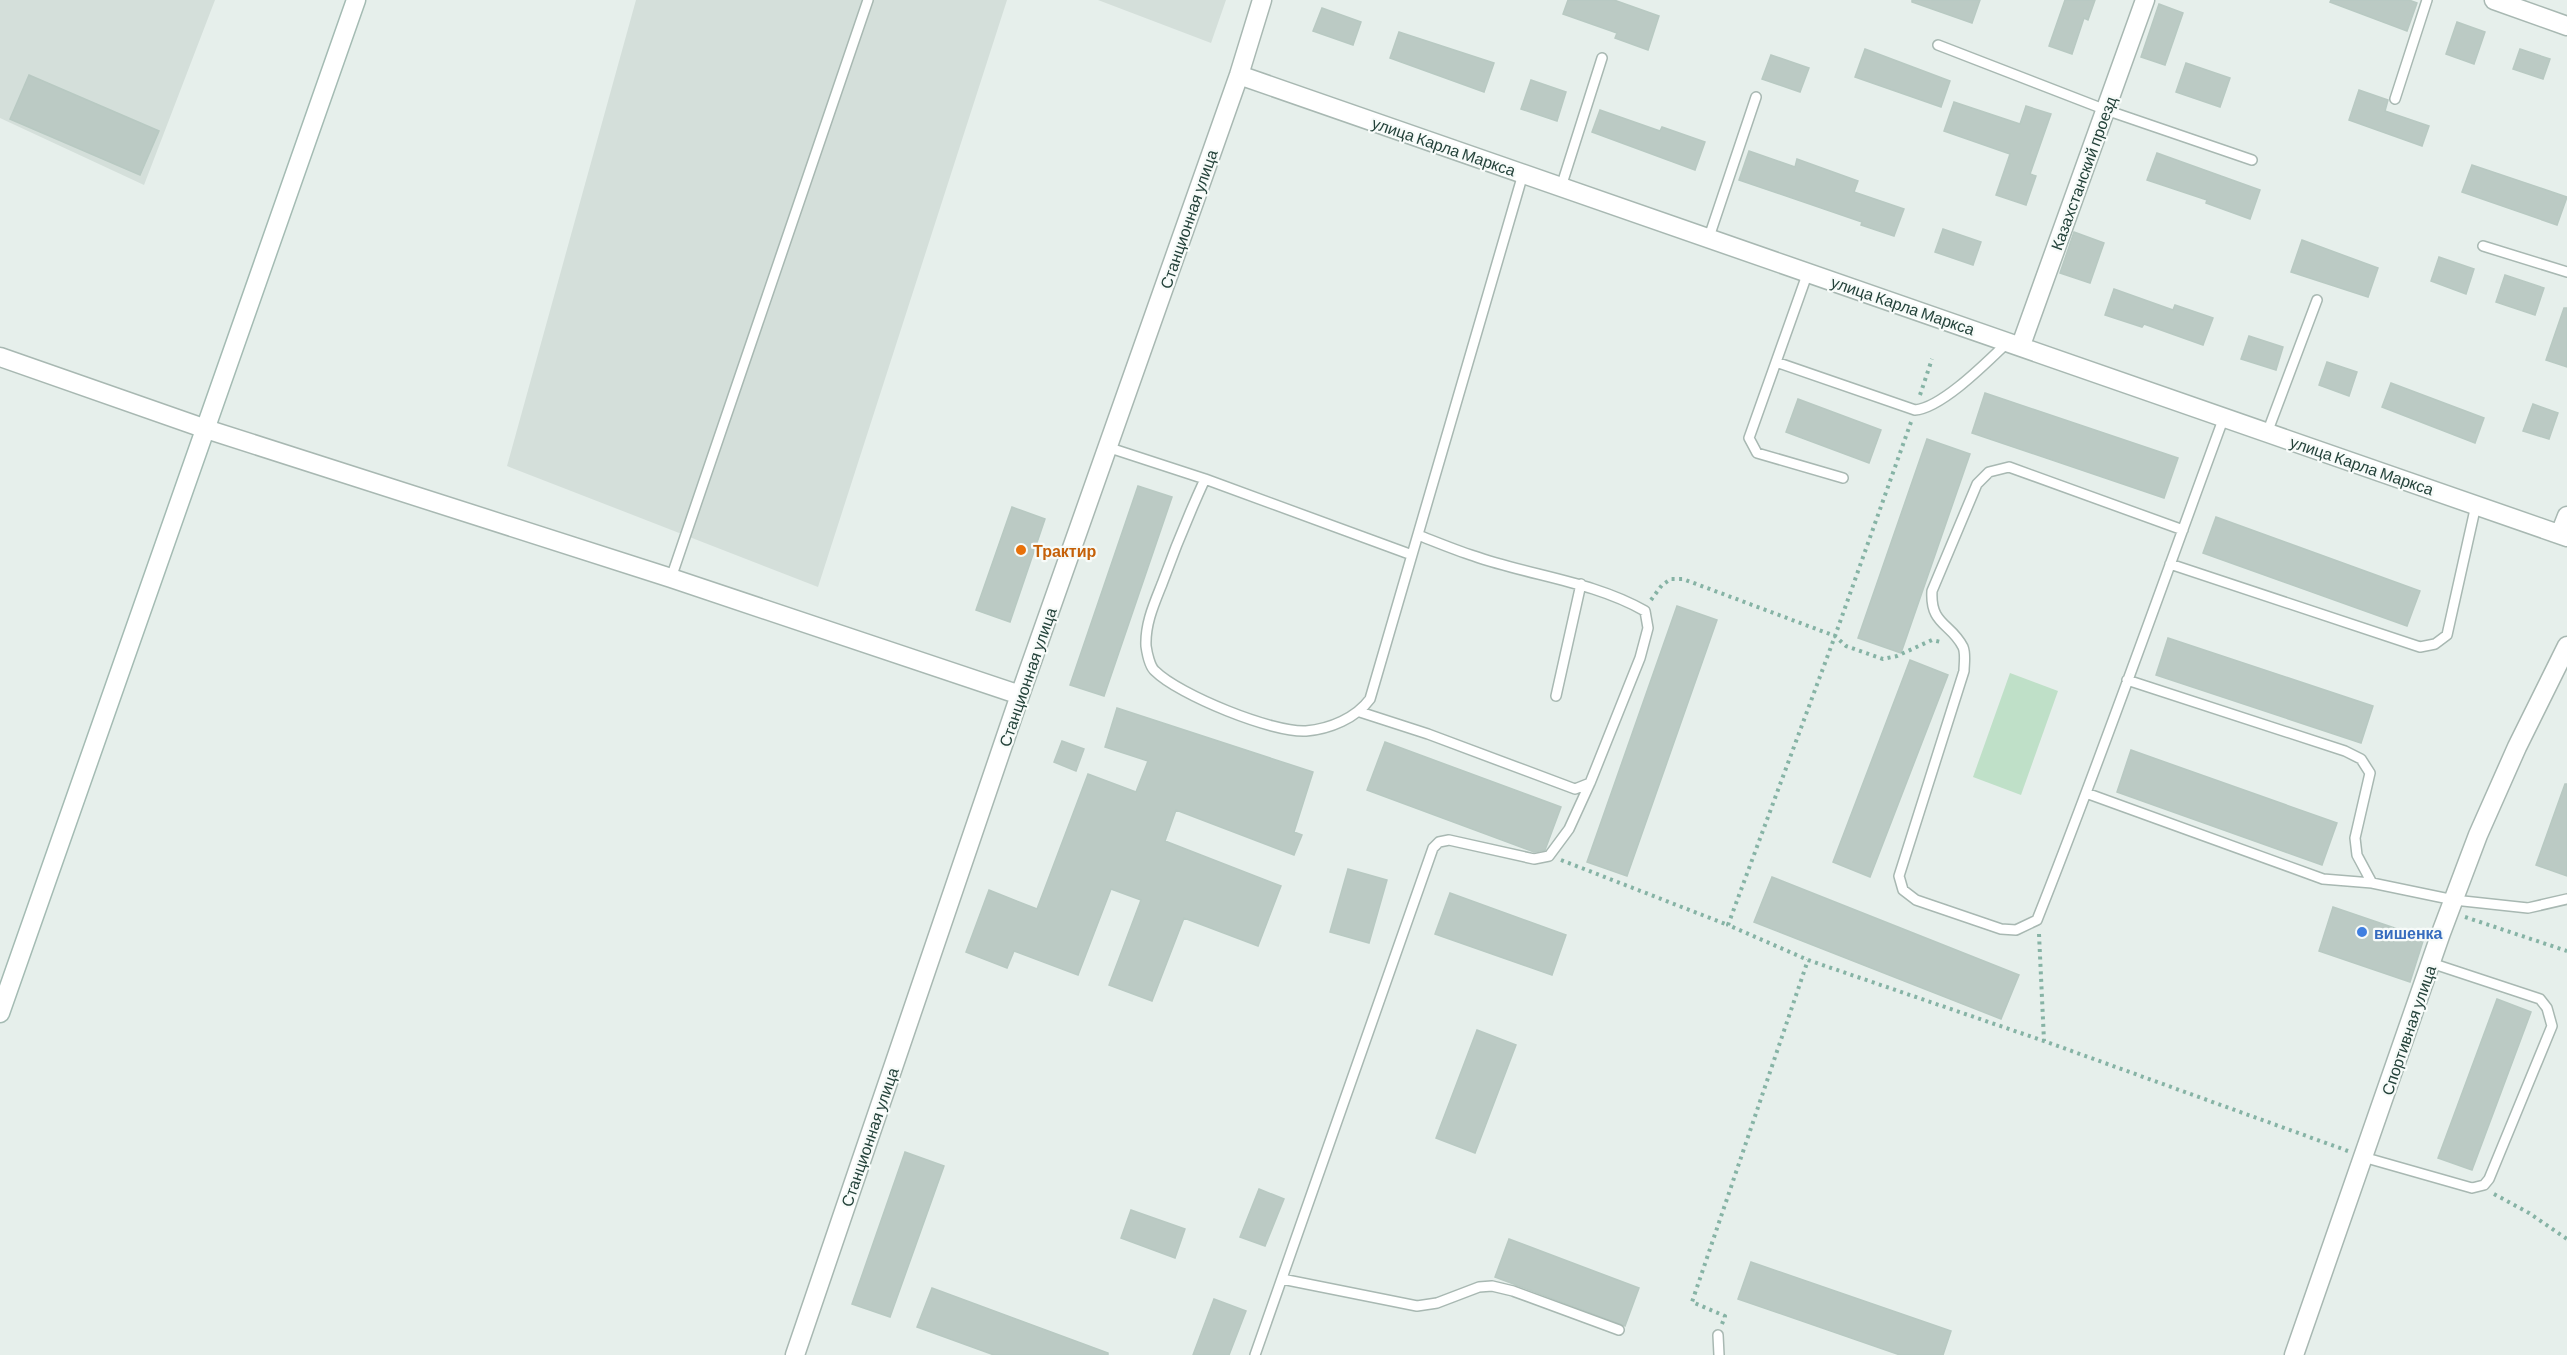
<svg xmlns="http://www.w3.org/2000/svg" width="2567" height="1355" font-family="Barlow,sans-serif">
<rect width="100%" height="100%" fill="#e6efeb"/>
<!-- built -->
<path fill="#d4dfda" d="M0 0H215L144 185 0 118Z
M636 0H1007L818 587 507 466Z
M1098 0H1226L1211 43Z"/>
<!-- green -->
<path fill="#bfe0c8" d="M2010 673 2058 691 2021 795 1973 777Z"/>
<!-- building -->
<path fill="#bbcac4" stroke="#b8c9c2" stroke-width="1.5" d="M1568 0H1614L1659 16 1648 50 1615 38 1617 33 1563 14Z
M1912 0H1980L1972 23 1912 2Z
M2065 0H2095L2088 20 2084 18 2072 54 2049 46Z
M2331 0H2409L2417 3 2407 31 2330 2Z
M2159 4 2183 13 2165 65 2141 57Z
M1322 8 1361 22 1353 45 1313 31Z
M2457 22 2485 32 2474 64 2446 54Z
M1399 32 1494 63 1484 92 1390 58Z
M1865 49 1950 81 1941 107 1855 77Z
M2520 49 2550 59 2543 79 2513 69Z
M1771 55 1809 68 1800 92 1762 79Z
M2186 63 2230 78 2220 107 2176 92Z
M29 75 159 131 140 175 10 119Z
M1531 80 1566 92 1557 121 1521 109Z
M2359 90 2388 100 2385 111 2429 126 2422 146 2349 120Z
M1954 102 2020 124 2026 106 2051 114 2030 174 2036 176 2026 205 1996 195 2010 154 1944 131Z
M1600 110 1660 131 1662 127 1705 142 1695 170 1592 132Z
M1749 151 1795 167 1797 159 1858 181 1854 192 1904 209 1894 236 1861 225 1862 222 1739 180Z
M2157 153 2260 190 2250 219 2206 203 2207 200 2147 180Z
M2472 165 2567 197 2557 225 2462 192Z
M1943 229 1981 242 1973 265 1935 252Z
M2074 232 2104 243 2090 283 2060 273Z
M2302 240 2378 268 2368 297 2291 272Z
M2439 257 2474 269 2466 294 2431 281Z
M2505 275 2544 288 2535 315 2496 302Z
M2114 289 2173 310 2175 305 2213 318 2203 345 2144 324 2142 327 2105 315Z
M2564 308H2567V367L2546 360Z
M2249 336 2283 347 2276 370 2241 359Z
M2327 362 2357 372 2349 396 2319 385Z
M2391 383 2484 418 2475 443 2382 407Z
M1985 393 2178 458 2164 498 1972 433Z
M1798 399 1881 430 1869 463 1786 432Z
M2533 404 2558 413 2549 439 2523 431Z
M1927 439 1970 454 1901 653 1858 638Z
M1138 486 1172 497 1104 696 1070 685Z
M1012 507 1045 519 1010 622 976 610Z
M2216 517 2420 591 2407 626 2203 553Z
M1677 606 1717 620 1627 876 1587 862Z
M2168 638 2373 706 2361 743 2156 675Z
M1910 660 1948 675 1870 877 1833 862Z
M1117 708 1313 772 1294 832 1302 835 1294 855 1176 810 1165 841 1281 886 1258 946 1184 918 1152 1001 1109 985 1141 900 1111 889 1078 975 1014 951 1007 968 966 952 989 890 1037 909 1088 774 1136 792 1148 761 1105 747Z
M1062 741 1084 749 1076 771 1054 762Z
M1385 742 1561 807 1545 850 1534 852 1367 790Z
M2131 750 2337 823 2322 865 2117 792Z
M2565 784H2567V876L2536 865Z
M1348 869 1387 880 1369 943 1330 932Z
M1772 877 2019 975 2001 1019 1754 922Z
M1450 893 1566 935 1552 975 1435 934Z
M2333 907 2424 938 2410 982 2319 951Z
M2497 999 2531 1012 2472 1170 2438 1158Z
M1477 1030 1516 1045 1475 1153 1436 1138Z
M905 1152 944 1166 890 1317 852 1304Z
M1259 1189 1284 1199 1265 1246 1240 1237Z
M1131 1210 1185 1229 1175 1258 1121 1238Z
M1509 1239 1639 1288 1625 1326 1495 1277Z
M1751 1262 1951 1331 1943 1355H1900L1738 1299Z
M932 1288 1108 1353V1355H994L917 1327Z
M1214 1299 1246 1311 1229 1355H1193Z"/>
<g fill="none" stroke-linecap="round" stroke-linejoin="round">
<defs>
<path id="lane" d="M1938 45 2106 110 2252 160
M2395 99 2427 0
M1561 187 1602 58
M1709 237 1756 97
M2483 246 2567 272
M1808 272 1749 438 1757 453 1843 478
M1776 362 1915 410C1942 408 1988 361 2009 341
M2267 433 2317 300
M1107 447 1205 479 1412 555
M1205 479C1189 514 1175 548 1162 584 1154 604 1145 624 1146 646 1147 653 1150 667 1155 671 1179 695 1273 733 1306 731 1330 729 1356 718 1370 699L1523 174
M2183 530 2009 467 1989 472 1977 484 1932 591C1930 625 1951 623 1963 647 1966 654 1964 664 1964 671L1899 876 1903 890 1916 900 2001 929 2016 930 2037 920C2103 754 2162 585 2224 417
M2170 564 2420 647 2435 644 2447 635 2476 505
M671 578 868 0
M2127 680 2345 751 2361 759 2370 773 2355 838 2357 855 2372 883
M1556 696 1581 584
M1360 712 1428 734 1575 789 1590 783 1640 658 1648 628 1645 611C1592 581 1531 576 1474 556 1455 550 1436 542 1418 535
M2086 793 2323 879 2372 883 2454 900 2528 908 2567 899
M2363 1157 2472 1188 2484 1185 2489 1179 2552 1026 2547 1008 2540 999 2431 963
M1282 1279 1417 1306 1437 1303 1479 1287 1492 1286 1513 1291 1619 1330
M1718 1335 1719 1355
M1255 1355 1433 848 1439 842 1449 840 1534 859 1549 856 1569 829 1590 783"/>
<path id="street" d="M2494 0 2567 26
M1239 75 2567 537
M2021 345 2145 0
M0 357 206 429 671 578 1020 695
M2560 534 2567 516
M795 1355 1020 695 1239 75 1262 0
M2294 1355 2441 933 2478 835 2517 747 2567 646"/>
<path id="secondary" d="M0 1013 356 0"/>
</defs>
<!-- lane casing -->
<use href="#lane" stroke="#a8b8b2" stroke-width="12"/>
<!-- street casing -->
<use href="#street" stroke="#a8b8b2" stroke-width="21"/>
<!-- secondary casing -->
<use href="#secondary" stroke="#a4bbb3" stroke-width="21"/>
<!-- path -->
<path stroke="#86b3a5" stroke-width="4" stroke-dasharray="3 4.5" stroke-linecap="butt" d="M1920 395 1932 359
M1911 422 1835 636 1728 925 1808 960 2044 1041 2348 1151
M1651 600 1662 585 1671 579H1683L1835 636 1846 646 1883 659 1897 656 1932 640 1941 642
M1561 860 1728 925
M2465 917 2567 951
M2039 934 2044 1041
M2494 1194 2529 1213 2567 1239
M1722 1324 1725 1316 1692 1302 1808 960"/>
<!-- lane -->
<use href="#lane" stroke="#fff" stroke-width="9"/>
<!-- street -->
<use href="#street" stroke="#fff" stroke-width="18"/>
<!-- secondary -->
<use href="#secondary" stroke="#fff" stroke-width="18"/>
</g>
<!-- markers -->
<circle fill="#e8710a" stroke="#f7fbf9" stroke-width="2" cx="1021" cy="550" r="6"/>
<circle fill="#3f7fe0" stroke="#f7fbf9" stroke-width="2" cx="2362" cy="932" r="6"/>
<g text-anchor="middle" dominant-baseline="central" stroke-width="4.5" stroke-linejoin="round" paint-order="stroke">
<!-- street labels -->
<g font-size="16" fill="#24423a" stroke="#f7fbf9">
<text transform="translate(1444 146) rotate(19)">улица Карла Маркса</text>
<text transform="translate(2083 173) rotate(-70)">Казахстанский проезд</text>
<text transform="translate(1188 219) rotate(-71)">Станционная улица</text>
<text transform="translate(1903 305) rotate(19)">улица Карла Маркса</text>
<text transform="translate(2362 465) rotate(19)">улица Карла Маркса</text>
<text transform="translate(1027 677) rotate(-71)">Станционная улица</text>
<text transform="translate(2408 1030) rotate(-71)">Спортивная улица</text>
<text transform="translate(869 1137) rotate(-71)">Станционная улица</text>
</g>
<!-- food labels -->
<g font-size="16" font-weight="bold" fill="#c56008" stroke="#f7fbf9" text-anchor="start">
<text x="1033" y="550">Трактир</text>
</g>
<!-- shop labels -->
<g font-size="16" font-weight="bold" fill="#366cbe" stroke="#f7fbf9" text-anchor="start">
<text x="2374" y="932">вишенка</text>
</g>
</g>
</svg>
